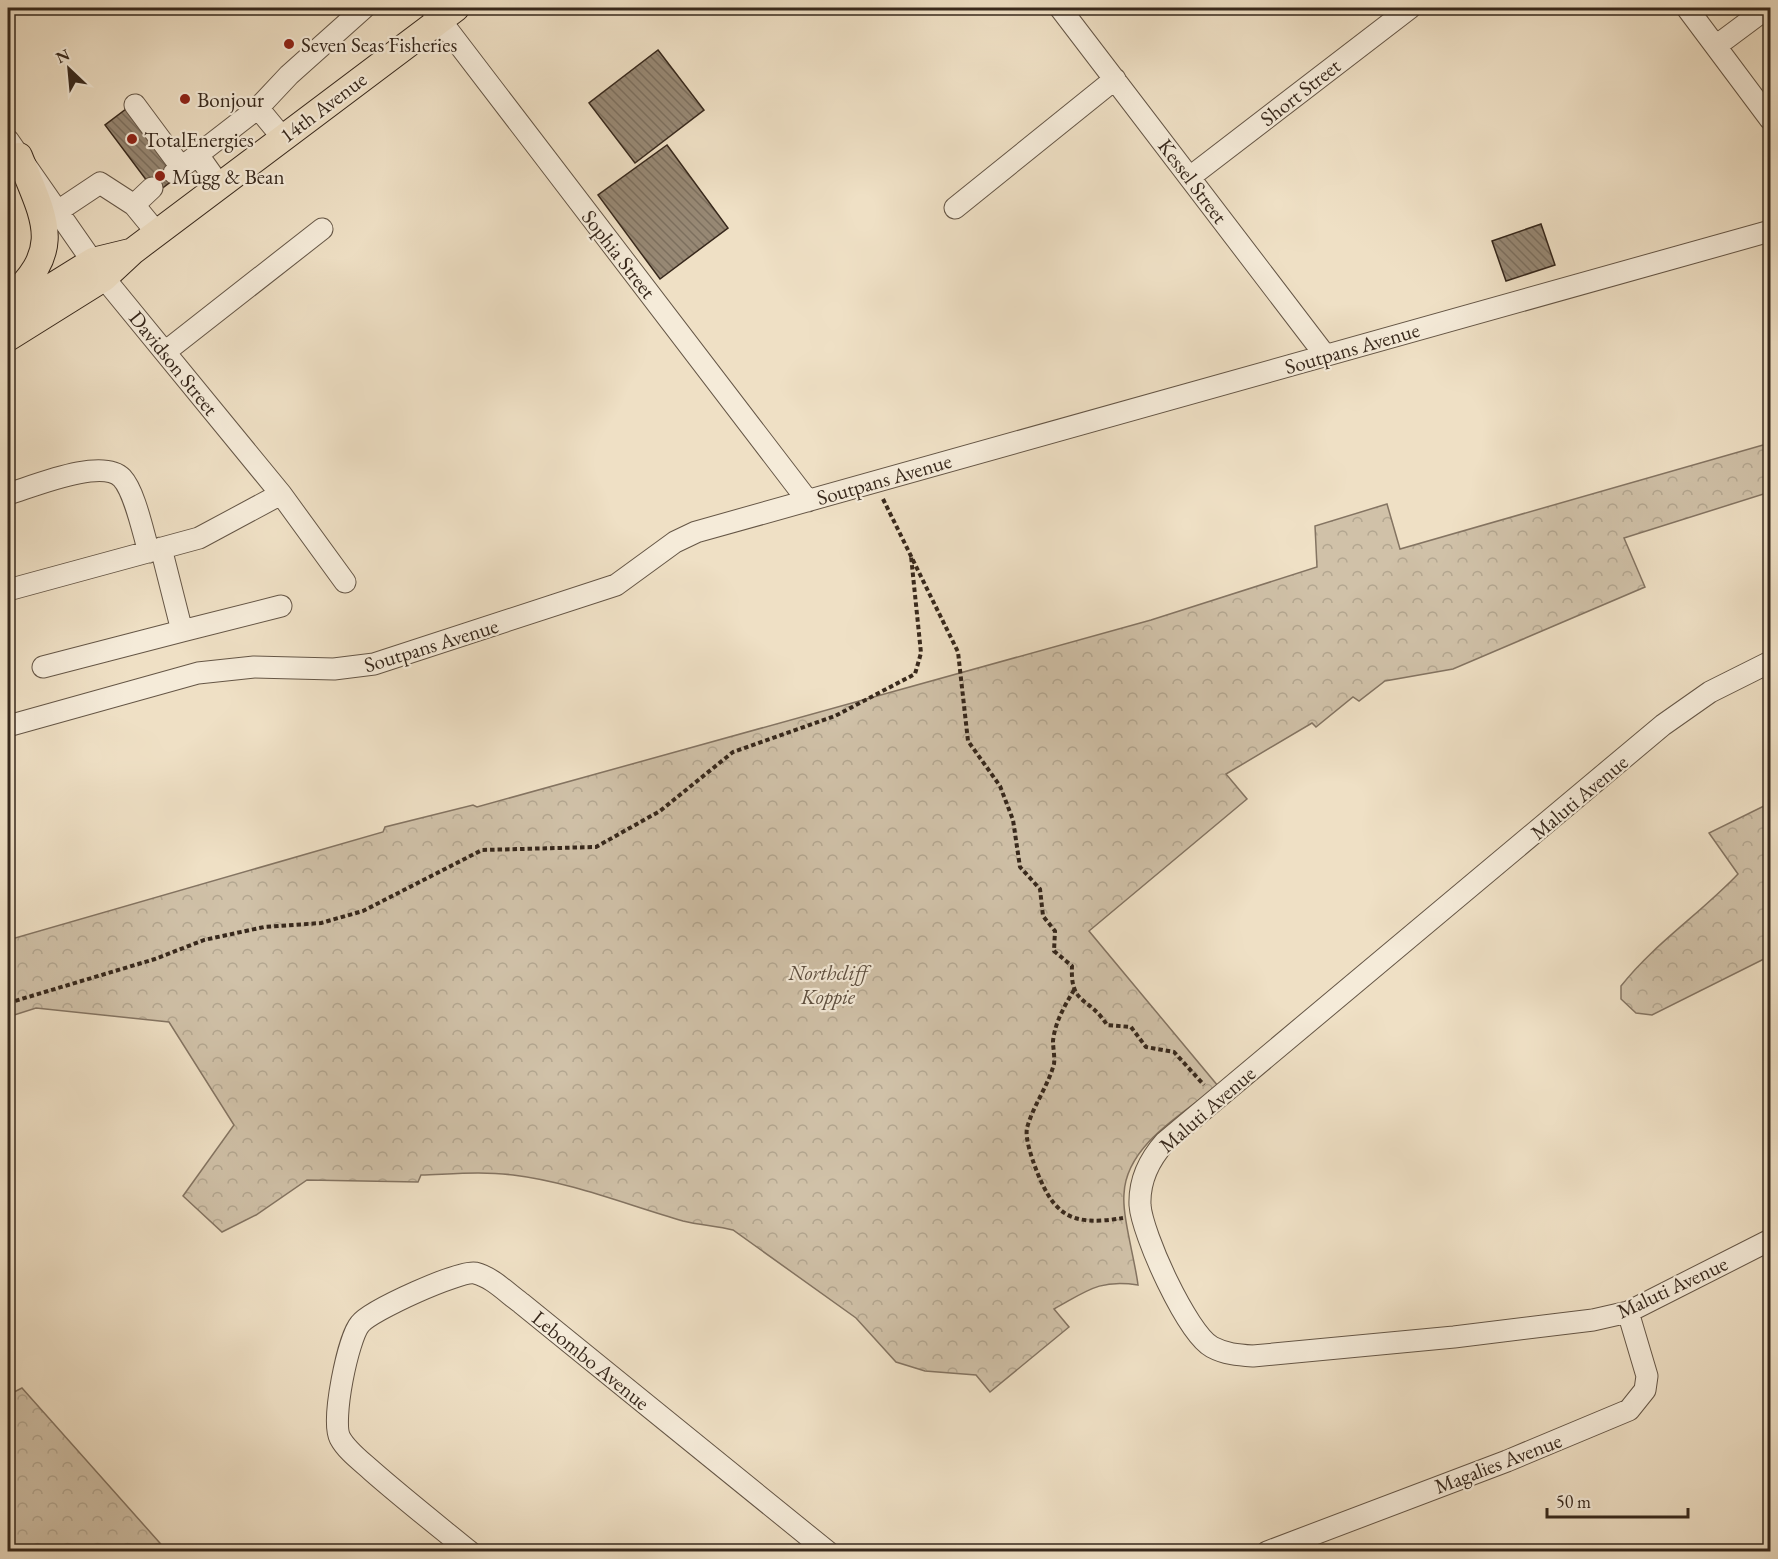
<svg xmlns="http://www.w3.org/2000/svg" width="1778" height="1559" font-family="'EB Garamond',serif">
<defs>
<pattern id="forest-crowns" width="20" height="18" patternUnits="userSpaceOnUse" patternTransform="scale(1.5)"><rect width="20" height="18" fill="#d0c1a8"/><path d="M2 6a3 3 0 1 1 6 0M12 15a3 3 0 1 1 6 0" fill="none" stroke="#b3a690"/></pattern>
<pattern id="building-back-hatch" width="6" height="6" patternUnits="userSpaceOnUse" patternTransform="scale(1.5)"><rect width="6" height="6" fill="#978874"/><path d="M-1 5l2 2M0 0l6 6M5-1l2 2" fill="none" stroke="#7c6f5e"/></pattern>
</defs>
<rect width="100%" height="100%" fill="#efe0c5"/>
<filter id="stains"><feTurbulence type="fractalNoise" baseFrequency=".00333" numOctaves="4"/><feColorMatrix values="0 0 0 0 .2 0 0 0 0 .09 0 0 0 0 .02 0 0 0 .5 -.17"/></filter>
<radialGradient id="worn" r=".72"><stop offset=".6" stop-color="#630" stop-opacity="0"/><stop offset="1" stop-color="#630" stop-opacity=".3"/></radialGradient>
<!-- forest -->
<path fill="url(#forest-crowns)" stroke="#847462" stroke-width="1.5" d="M1770 443V492L1624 538 1645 587 1453 669 1385 681 1359 701 1353 697 1316 727 1312 723 1226 774 1247 799 1089 931 1218 1086C1184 1113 1126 1145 1124 1194 1122 1216 1135 1260 1138 1285 1099 1279 1087 1291 1054 1309L1069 1327 990 1392 976 1375 925 1371 896 1362 856 1318 733 1230C716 1226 699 1225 683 1221 627 1205 571 1182 513 1175 483 1171 452 1174 421 1175L418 1182 307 1180 256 1215 222 1232 183 1196 234 1125 169 1022 36 1008 8 1017V940L383 832 385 827 473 805 477 807 1151 620 1317 567 1315 526 1387 504 1400 549Z
M1770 803V956L1652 1015 1636 1013 1621 999V986C1654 944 1701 913 1738 874L1709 833Z
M22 1388 167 1551H8V1395Z"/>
<!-- building -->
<path fill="url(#building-back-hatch)" stroke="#37281c" stroke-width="1.5" d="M658 50 704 110 635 163 589 103Z
M126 109 177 177 156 193 105 125Z
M667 145 728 228 660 279 598 195Z
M1541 224 1555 265 1506 281 1492 241Z"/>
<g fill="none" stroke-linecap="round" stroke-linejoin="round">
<defs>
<path id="minor" d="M431 8 808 501
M1060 8 1325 355
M1687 8 1770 119
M1716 46 1767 8
M135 105 181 167
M258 108 289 75 364 8
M8 140 104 278 281 494 345 582
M198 155 220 186
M174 173 258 108 282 137
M1190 177 1410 8
M134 205 152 188
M955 208 1115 79
M58 211 100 183 134 205 157 233
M165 352 322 229
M8 494C32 487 102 457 122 478 135 492 143 533 149 552
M8 590 199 538 281 494
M182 631 281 606
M1770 662 1710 692 1663 725 1165 1142C1149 1160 1139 1180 1140 1205 1142 1234 1187 1333 1212 1347 1225 1354 1238 1355 1253 1356L1454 1337 1593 1320 1628 1312 1770 1240
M43 667 182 631 161 548
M8 726 198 673 254 667 334 669 374 664 616 585 675 542 696 532 1770 231
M470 1552C437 1525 404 1499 372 1471 361 1461 347 1451 340 1438 331 1421 348 1338 360 1324 371 1310 460 1270 475 1273 492 1277 507 1293 521 1303L828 1552
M1267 1552 1507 1461 1629 1410 1645 1390 1647 1376 1628 1312"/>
<path id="major" d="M8 300C66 248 44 219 19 156
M11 312 93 261 130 252
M8 338 104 278 133 251 456 8"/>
</defs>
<!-- minor casing -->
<use href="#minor" stroke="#655646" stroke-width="23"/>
<!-- major casing -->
<use href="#major" stroke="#37281c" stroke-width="28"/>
<!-- path -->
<path stroke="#37281c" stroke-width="4" stroke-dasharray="4.5 3" stroke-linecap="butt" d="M883 499 958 652 968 741 1000 786 1013 820 1020 867 1040 889 1043 916 1055 931 1054 951 1072 966C1070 1006 1089 996 1107 1025L1131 1027 1146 1047 1174 1052 1204 1085
M1074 990C1065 1005 1055 1022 1053 1041 1053 1048 1055 1057 1054 1064 1048 1086 1033 1106 1027 1128 1025 1138 1031 1155 1034 1164 1053 1215 1069 1227 1123 1218
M8 1003 155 959 204 940 264 927 321 923 363 911 482 850 596 847 660 811 733 752 835 716 915 674 921 653 911 556"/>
<!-- minor -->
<use href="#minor" stroke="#f5ebd9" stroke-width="21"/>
<!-- major -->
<use href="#major" stroke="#efe0c5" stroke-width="26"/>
</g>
<!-- markers -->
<g fill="#8f2418" stroke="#f5ebd9" stroke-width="2">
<circle cx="289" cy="44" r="6"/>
<circle cx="185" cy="99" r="6"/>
<circle cx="132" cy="139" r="6"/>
<circle cx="160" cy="176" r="6"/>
</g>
<g text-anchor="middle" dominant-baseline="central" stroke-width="4.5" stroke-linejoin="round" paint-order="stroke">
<!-- poi labels -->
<g font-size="21" fill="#37281c" stroke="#f5ebd9" text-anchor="start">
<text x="301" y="44">Seven Seas Fisheries</text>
<text x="197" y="99">Bonjour</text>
<text x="144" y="139">TotalEnergies</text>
<text x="172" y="176">Mugg &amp; Bean</text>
</g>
<!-- street labels -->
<g font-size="21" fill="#37281c" stroke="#f5ebd9">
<text transform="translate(1300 92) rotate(-38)">Short Street</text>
<text transform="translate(323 107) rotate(-37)">14th Avenue</text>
<text transform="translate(1193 181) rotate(53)">Kessel Street</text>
<text transform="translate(619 254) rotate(52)">Sophia Street</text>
<text transform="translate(1352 348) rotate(-16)">Soutpans Avenue</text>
<text transform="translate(174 363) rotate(51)">Davidson Street</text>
<text transform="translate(884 479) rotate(-16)">Soutpans Avenue</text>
<text transform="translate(431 645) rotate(-17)">Soutpans Avenue</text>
<text transform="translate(1579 797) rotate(-40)">Maluti Avenue</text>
<text transform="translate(1207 1109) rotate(-41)">Maluti Avenue</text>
<text transform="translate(1672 1287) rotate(-25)">Maluti Avenue</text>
<text transform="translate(591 1360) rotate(39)">Lebombo Avenue</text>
<text transform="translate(1498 1463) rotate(-21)">Magalies Avenue</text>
</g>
<!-- park labels -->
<g font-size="21" font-style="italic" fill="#5d4e3f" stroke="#f5ebd9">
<text x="828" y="972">Northcliff<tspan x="828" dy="24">Koppie</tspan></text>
</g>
</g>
<!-- margin -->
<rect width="1778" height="1559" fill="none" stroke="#efe0c5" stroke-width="30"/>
<rect x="9" y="9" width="1760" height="1541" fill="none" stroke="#37281c" stroke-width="3"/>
<rect x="15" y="15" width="1748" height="1529" fill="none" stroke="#37281c" stroke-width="1.5"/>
<!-- north arrow -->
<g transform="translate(69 69) rotate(334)" stroke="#f5ebd9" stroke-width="4.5" paint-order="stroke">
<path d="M0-4.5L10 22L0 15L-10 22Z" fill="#37281c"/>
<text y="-9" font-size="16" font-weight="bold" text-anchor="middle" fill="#37281c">N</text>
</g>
<!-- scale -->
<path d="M1547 1508v9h141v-9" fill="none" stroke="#37281c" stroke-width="3"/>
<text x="1556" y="1508" font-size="18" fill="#37281c" stroke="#f5ebd9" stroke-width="4.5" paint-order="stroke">50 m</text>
<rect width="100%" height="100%" filter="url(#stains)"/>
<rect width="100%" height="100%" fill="url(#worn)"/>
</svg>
